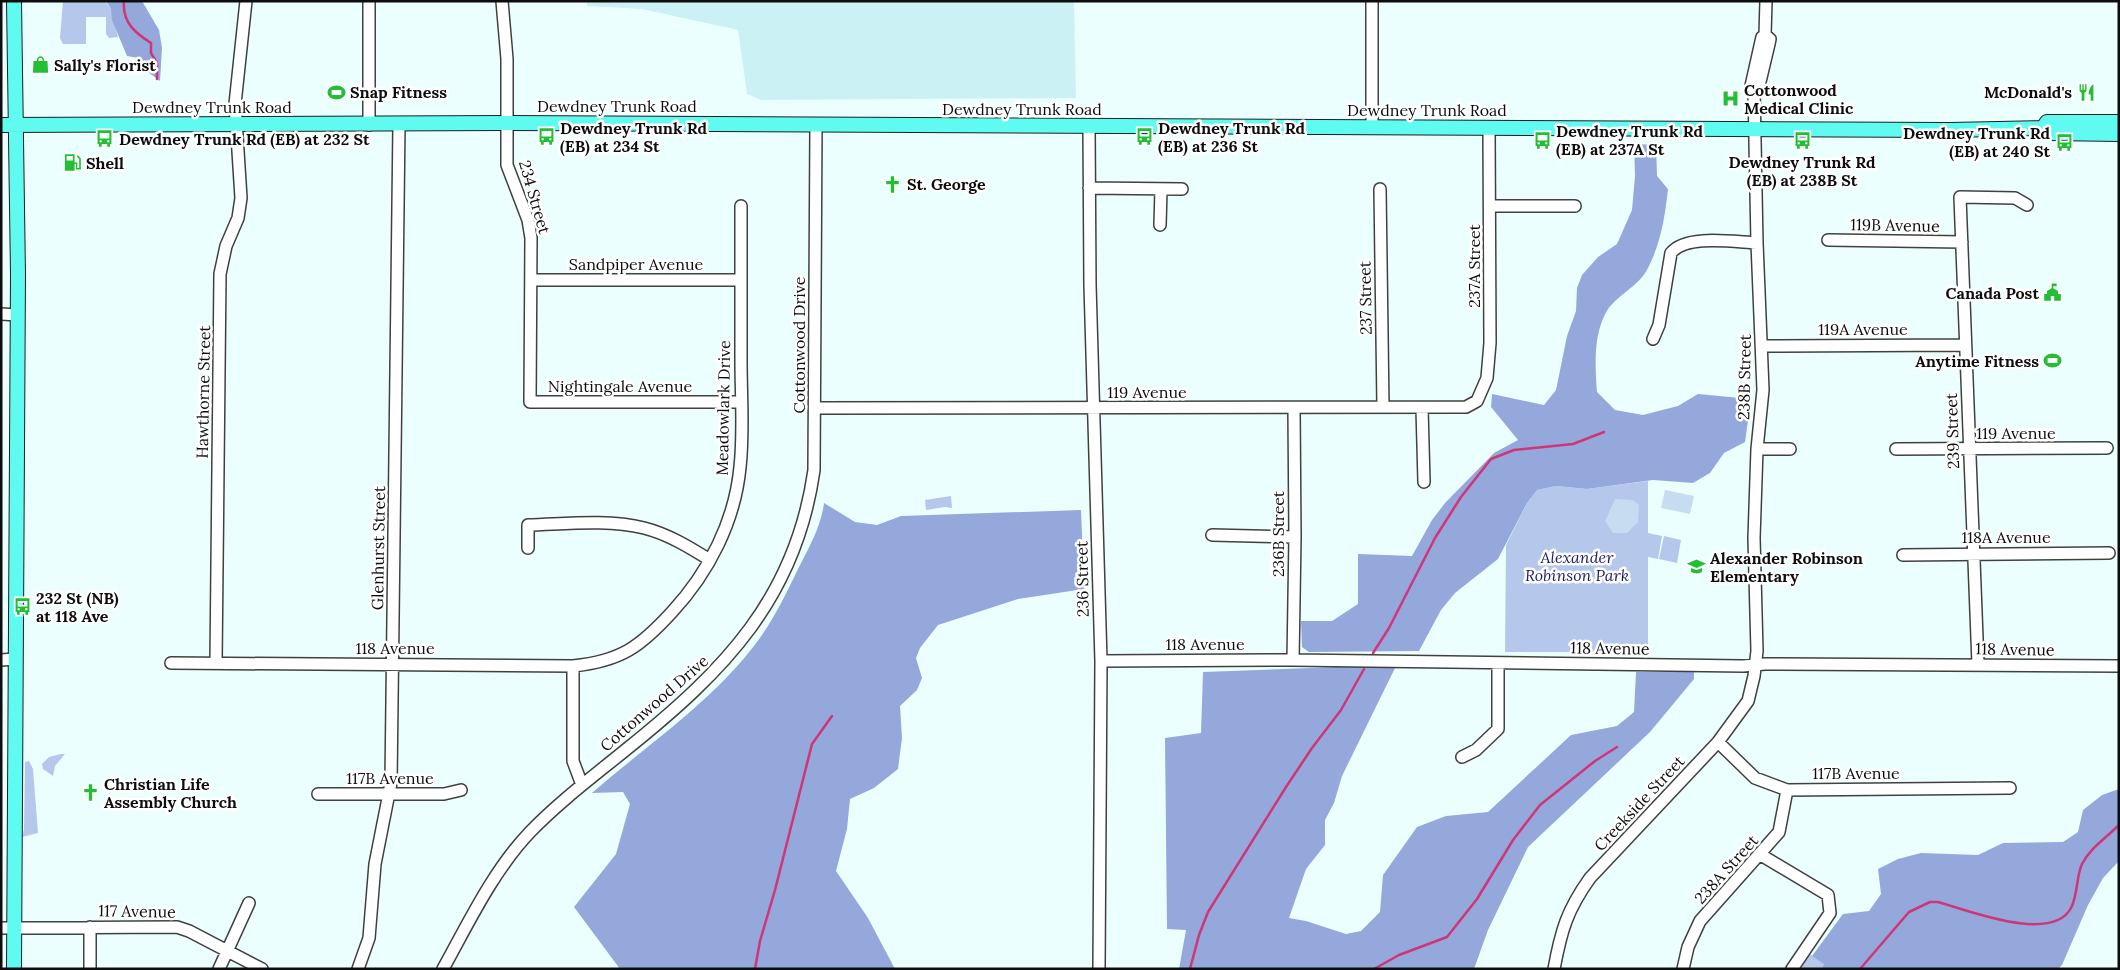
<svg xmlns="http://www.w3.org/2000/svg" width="2120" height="970" font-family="Lora,serif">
<rect width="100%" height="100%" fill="#ecffff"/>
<!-- farmland -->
<path fill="#ccf1f5" d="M587 1H1074L1076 98 761 100 747 94 738 30 642 9 587 6Z"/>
<!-- green -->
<path fill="#b5c7ea" d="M63 1H105L111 9 118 37 109 38 106 34V17H86V44H63L60 38Z
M1648 481V533L1662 536 1658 559 1648 557V652H1505L1506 545 1527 503 1537 490 1556 486 1587 489Z
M951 496 952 508 945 507 926 510 925 500Z
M1664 536 1681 540 1677 563 1659 559Z
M61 754H65L55 766 53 776 43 769 42 764 49 757Z
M29 761 33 769 38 833 22 837 24 829 25 762Z
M1810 954 1825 964 1822 969H1800Z"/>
<!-- forest -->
<path fill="#94a8db" d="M106 1H142L159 30 162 48 160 81 144 69 139 58 127 56 112 20 111 9Z
M1634 144 1656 145 1657 176 1668 189C1665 216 1661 243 1648 268 1640 285 1619 294 1608 309 1593 333 1595 365 1597 392L1615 410 1643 415 1678 406 1698 394 1751 399 1745 442 1724 453 1710 473 1693 483 1653 480 1587 489 1556 486 1537 490 1527 503 1498 559 1455 593 1441 610 1419 651 1309 652 1302 647 1301 621H1332L1358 604V554L1412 556 1432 520 1445 503 1494 453 1518 440 1491 407 1492 394 1544 405 1556 390 1567 336 1576 311 1577 288 1582 275 1598 257 1617 244 1632 210 1635 176Z
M824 503 855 522 877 525 901 516 1081 510 1084 589 1018 599 938 625 920 648 916 658 922 678 917 690 900 706 902 738 898 769 874 788 850 799 847 829 836 871 868 918 895 969H620L574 907 616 854 630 804 623 792 592 793C648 744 712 702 757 642 774 619 786 594 798 569 809 547 821 527 824 503Z
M1361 666H1396L1342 776 1334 803 1325 820V845L1306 869 1289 918 1306 921 1346 934 1361 931 1380 912 1383 875 1417 827 1446 816 1488 812 1571 735 1617 726 1634 712 1636 672H1694V679L1650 732 1528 847 1488 930 1474 969H1179L1186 930 1167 929 1165 738 1201 733 1203 672Z
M2119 789V861L2103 878 2088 905 2062 965 2058 969H1822L1824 964 1812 956 1843 914 1869 911 1881 894 1878 869 1898 859 1921 853 1978 855 2003 843 2063 842 2078 832 2083 810 2102 795Z"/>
<!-- pitch -->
<path fill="#c7dbf1" d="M1665 490 1694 496 1690 514 1661 508Z
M1615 499 1633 500 1639 505 1638 522 1627 533H1613L1605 521Z"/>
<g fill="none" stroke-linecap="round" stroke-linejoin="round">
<!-- stream -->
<path stroke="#cf3677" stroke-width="2.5" d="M124 1C122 22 135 33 151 43V53L157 63V79
M1373 653 1389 628 1435 538 1461 497 1491 459 1514 450 1573 444 1604 432
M755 969 760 941 775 890 812 744 832 716
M1190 969 1199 935 1208 912 1286 787 1312 748 1341 710 1364 669
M1374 969 1399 955 1447 937 1477 899 1513 840 1540 805 1595 761 1617 747
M1860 969 1909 912 1930 902H1938C1967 910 2052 944 2071 908 2078 895 2076 877 2082 864 2090 848 2106 838 2119 825"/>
<defs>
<path id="minor" d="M502 1 507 59V165L528 220 531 238 530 402H741
M1754 89 1759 86 1769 44 1770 39 1765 35
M369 125V1
M1089 127 1090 285 1101 661 1099 969
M1372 128V1
M1089 188 1182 189
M1380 189 1383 407
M1490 206H1575
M1160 225 1161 189
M1828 240 1962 242
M532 280H741
M1 314 18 315
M1653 339 1659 325 1671 253C1686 234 1734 242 1757 243
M1762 346 1965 345
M815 408 1466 407 1477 401 1487 378 1490 343 1489 128
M1422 408 1424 482
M1757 449H1790
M1896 449 2107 448
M1212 535 1295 537
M528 548V525C566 524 607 519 644 528 668 534 689 547 710 560
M1903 555 2109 553
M1 660 15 659
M1293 660 1295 537 1294 408
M1101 661 1293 660 1743 666 1765 664 2119 666
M171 663 573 666C621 661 640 647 672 612 709 572 735 521 740 467 744 432 741 396 741 361 741 309 741 258 741 206
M216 663 220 274 226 246 238 218 241 198 235 104 246 1
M1978 664 1960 197 2015 198 2027 205
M573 666V761L582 785
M1718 742 1755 778 1787 790 2010 788
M1462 757 1476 750 1498 729V663
M318 794H444L461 790
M1761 855 1828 895 1830 913 1792 969
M90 927V969
M1 928 177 927 189 931 262 969
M219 969 249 903
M358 969 369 938 375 864 391 783 399 124
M443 969C469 922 493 871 530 832 560 801 595 775 628 748 724 671 796 598 814 470L816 125
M1554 969C1561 931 1567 910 1590 878L1718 742 1748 701 1754 676 1757 651 1754 538 1757 449 1763 390 1757 243 1754 89 1751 86 1762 37 1765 35 1766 1
M1683 969 1688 947 1700 921 1779 832 1787 790"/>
<path id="major" d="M1 125 506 123 1950 130 2043 128 2049 133 2119 134
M2043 128 2047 122H2119
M14 969 18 275 14 1"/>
</defs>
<!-- minor casing -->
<use href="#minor" stroke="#404040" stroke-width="14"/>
<!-- major casing -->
<use href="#major" stroke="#1e1e1e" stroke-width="16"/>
<!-- minor -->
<use href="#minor" stroke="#fff" stroke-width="11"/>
<!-- major -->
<use href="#major" stroke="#60fbf0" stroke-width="14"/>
</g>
<!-- icons -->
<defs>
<symbol id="shop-bare" viewBox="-9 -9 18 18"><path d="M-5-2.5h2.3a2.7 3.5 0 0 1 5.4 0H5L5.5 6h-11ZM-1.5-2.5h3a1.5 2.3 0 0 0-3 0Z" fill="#22bf36" stroke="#fff" stroke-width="2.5" paint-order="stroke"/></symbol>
<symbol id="stadium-bare" viewBox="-9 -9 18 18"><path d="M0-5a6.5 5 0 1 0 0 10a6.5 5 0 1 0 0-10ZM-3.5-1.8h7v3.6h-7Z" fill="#22bf36" stroke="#fff" stroke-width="2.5" paint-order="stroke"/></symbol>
<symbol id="restaurant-bare" viewBox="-9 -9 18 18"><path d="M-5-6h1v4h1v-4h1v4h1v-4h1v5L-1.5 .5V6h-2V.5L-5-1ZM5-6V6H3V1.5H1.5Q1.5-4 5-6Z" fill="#22bf36" stroke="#fff" stroke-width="2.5" paint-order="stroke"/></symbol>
<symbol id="hospital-bare" viewBox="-9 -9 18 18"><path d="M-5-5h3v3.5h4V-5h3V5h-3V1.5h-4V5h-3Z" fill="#22bf36" stroke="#fff" stroke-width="2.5" paint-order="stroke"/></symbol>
<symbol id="bus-bare" viewBox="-9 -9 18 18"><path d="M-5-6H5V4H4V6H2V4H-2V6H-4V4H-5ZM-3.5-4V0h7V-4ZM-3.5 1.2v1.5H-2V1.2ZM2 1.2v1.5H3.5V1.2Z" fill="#22bf36" stroke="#fff" stroke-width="2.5" paint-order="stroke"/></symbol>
<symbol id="fuel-bare" viewBox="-9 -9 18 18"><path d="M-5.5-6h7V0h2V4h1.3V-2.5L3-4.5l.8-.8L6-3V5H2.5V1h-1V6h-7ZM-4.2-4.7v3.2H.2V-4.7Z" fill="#22bf36" stroke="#fff" stroke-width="2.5" paint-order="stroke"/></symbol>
<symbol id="church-bare" viewBox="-9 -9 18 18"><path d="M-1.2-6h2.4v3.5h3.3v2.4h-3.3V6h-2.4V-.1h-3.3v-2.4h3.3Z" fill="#22bf36" stroke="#fff" stroke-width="2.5" paint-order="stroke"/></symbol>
<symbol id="civic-bare" viewBox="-9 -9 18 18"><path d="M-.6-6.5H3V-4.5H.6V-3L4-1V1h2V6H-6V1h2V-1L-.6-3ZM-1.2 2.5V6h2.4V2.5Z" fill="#22bf36" stroke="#fff" stroke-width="2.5" paint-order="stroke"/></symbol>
<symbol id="school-bare" viewBox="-9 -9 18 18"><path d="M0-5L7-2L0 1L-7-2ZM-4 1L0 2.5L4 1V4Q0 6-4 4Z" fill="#22bf36" stroke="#fff" stroke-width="2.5" paint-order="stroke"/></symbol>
</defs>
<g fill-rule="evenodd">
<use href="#shop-bare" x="28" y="52" width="25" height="25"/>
<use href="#stadium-bare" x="324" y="80" width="25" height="25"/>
<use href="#restaurant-bare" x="2074" y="80" width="25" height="25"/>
<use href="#hospital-bare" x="1718" y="86" width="25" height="25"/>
<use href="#bus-bare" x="534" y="124" width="25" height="25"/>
<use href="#bus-bare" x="1132" y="124" width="25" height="25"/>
<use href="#bus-bare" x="92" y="126" width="25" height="25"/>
<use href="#bus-bare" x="1530" y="128" width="25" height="25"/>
<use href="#bus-bare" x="1790" y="128" width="25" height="25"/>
<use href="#bus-bare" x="2052" y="130" width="25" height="25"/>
<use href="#fuel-bare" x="60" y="150" width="25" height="25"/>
<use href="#church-bare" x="880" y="172" width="25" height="25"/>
<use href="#civic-bare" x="2040" y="280" width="25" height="25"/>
<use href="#stadium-bare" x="2040" y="348" width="25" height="25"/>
<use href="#school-bare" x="1684" y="554" width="25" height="25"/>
<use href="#bus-bare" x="10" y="594" width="25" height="25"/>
<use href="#church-bare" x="78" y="780" width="25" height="25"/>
</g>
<g text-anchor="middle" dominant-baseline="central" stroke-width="5" stroke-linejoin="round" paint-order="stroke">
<!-- poi labels -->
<g font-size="16" font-weight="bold" fill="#0d0d0d" stroke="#fff" text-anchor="start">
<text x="54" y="65">Sally's Florist</text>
<text x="1744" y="90">Cottonwood<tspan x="1744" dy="18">Medical Clinic</tspan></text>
<text x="350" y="92">Snap Fitness</text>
<text x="2072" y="92" text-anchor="end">McDonald's</text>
<text x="560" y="128">Dewdney Trunk Rd<tspan x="560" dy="18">(EB) at 234 St</tspan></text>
<text x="1158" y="128">Dewdney Trunk Rd<tspan x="1158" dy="18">(EB) at 236 St</tspan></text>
<text x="1556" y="131">Dewdney Trunk Rd<tspan x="1556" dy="18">(EB) at 237A St</tspan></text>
<text x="2050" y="133" text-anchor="end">Dewdney Trunk Rd<tspan x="2050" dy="18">(EB) at 240 St</tspan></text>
<text x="119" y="139">Dewdney Trunk Rd (EB) at 232 St</text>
<text x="1802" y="162" text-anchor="middle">Dewdney Trunk Rd<tspan x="1802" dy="18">(EB) at 238B St</tspan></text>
<text x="86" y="163">Shell</text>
<text x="907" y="184">St. George</text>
<text x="2039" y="293" text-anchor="end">Canada Post</text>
<text x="2039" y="361" text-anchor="end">Anytime Fitness</text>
<text x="1710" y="558">Alexander Robinson<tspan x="1710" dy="18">Elementary</tspan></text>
<text x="36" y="598">232 St (NB)<tspan x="36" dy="18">at 118 Ave</tspan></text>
<text x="104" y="784">Christian Life<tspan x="104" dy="18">Assembly Church</tspan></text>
</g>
<!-- street labels -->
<g font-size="16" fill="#0d0d0d" stroke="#fff">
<text x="617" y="106">Dewdney Trunk Road</text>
<text x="212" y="107">Dewdney Trunk Road</text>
<text x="1022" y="109">Dewdney Trunk Road</text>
<text x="1427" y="110">Dewdney Trunk Road</text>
<text transform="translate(535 197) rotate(74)">234 Street</text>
<text transform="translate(1895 225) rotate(1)">119B Avenue</text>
<text x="636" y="264">Sandpiper Avenue</text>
<text transform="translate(1474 266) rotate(-90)">237A Street</text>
<text transform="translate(1365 298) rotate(-91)">237 Street</text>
<text x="1863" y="329">119A Avenue</text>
<text transform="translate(799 345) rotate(-90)">Cottonwood Drive</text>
<text transform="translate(1744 377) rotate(-89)">238B Street</text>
<text x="620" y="386">Nightingale Avenue</text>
<text transform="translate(203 392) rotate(-89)">Hawthorne Street</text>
<text x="1147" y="392">119 Avenue</text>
<text transform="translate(723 408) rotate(-89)">Meadowlark Drive</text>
<text transform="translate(1952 431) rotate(-92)">239 Street</text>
<text x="2016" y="433">119 Avenue</text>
<text transform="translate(1278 534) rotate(-90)">236B Street</text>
<text x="2006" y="537">118A Avenue</text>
<text transform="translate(378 548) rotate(-89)">Glenhurst Street</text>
<text transform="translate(1082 579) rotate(-91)">236 Street</text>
<text x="1205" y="644">118 Avenue</text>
<text x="395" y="648">118 Avenue</text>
<text transform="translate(1610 648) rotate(1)">118 Avenue</text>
<text transform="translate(2015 649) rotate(1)">118 Avenue</text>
<text transform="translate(654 703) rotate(-41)">Cottonwood Drive</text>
<text x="1856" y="773">117B Avenue</text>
<text x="390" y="778">117B Avenue</text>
<text transform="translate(1639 803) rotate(-47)">Creekside Street</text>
<text transform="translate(1726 869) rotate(-48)">238A Street</text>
<text transform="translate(137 911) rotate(1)">117 Avenue</text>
</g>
<!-- park labels -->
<g font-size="16" font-style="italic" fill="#1c1e65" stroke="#fff">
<text x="1577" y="557">Alexander<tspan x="1577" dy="18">Robinson Park</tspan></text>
</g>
</g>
<!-- border -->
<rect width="2120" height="970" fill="none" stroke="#0d0d0d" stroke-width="5"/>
</svg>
